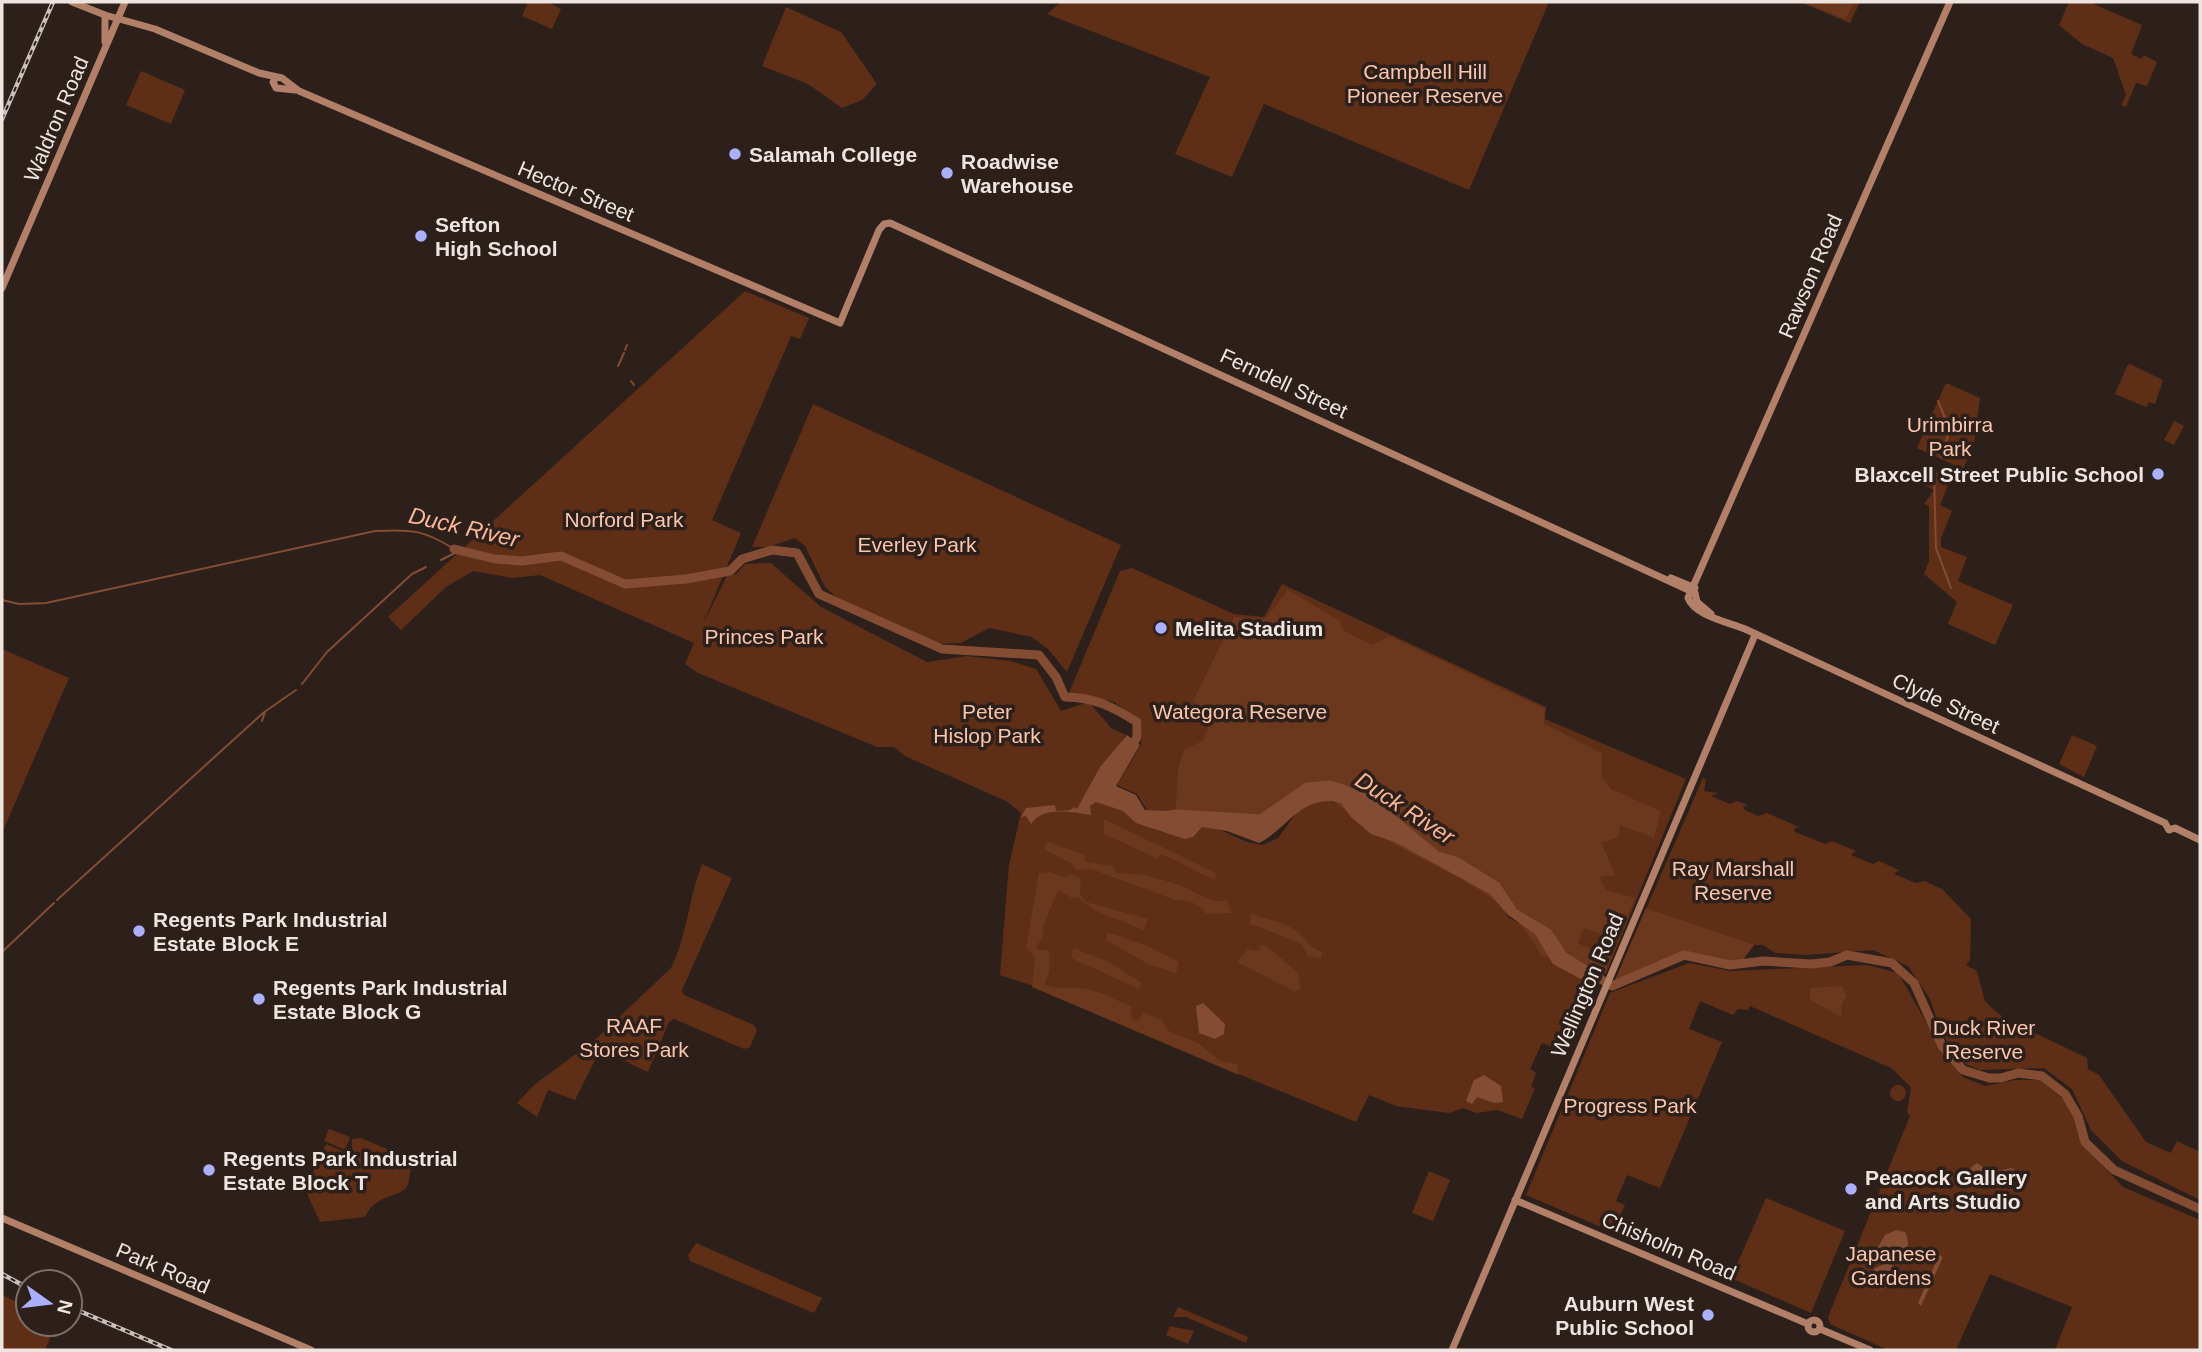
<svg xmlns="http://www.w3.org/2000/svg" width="2202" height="1352" font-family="Arial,sans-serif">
<rect width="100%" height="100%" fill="#2d201a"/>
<!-- green -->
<path fill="#5f2e17" d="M528 2H548L561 9 552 29 522 16Z
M1061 2H1549L1469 190 1264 104 1232 177 1175 154 1210 77 1047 14Z
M1800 2H1860L1850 23Z
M2069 2H2089L2142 25 2131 54 2141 59 2144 55 2157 62 2147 86 2136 83 2126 107 2121 105 2126 95 2113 58 2082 44 2059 25Z
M786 7 841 32 877 84 862 100 842 108 808 84 762 66Z
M141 71 185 90 171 124 126 105Z
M745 291 809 318 800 339 791 336 712 520 741 533 702 626 727 576 736 574 745 564 771 563 821 607 927 662 967 656 1010 661 1036 669 1061 711 1089 702 1111 728 1126 735 1098 776 1134 820 1163 832 1201 821 1247 842 1263 845 1278 838 1305 801 1322 799 1350 807 1494 890 1508 917 1541 936 1596 983 1566 1052 1542 1043 1530 1069 1536 1073 1531 1087 1535 1088 1522 1119 1498 1110 1476 1113 1463 1108 1449 1113 1396 1106 1369 1095 1356 1122 1241 1075 1109 1011 1000 975 1009 865 1021 813 1008 802 905 756 894 747H877L698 673 685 664 694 643 540 575 513 578 473 571 446 587 401 630 388 617Z
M2130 364 2163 380 2155 404 2149 402 2146 407 2115 394 2127 366Z
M1946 383 1980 398 1974 444 1963 469 1917 448Z
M813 404 1121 545 1067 672 1049 650 1032 637 989 628 961 643 926 644 903 628 853 612 825 587 805 546 795 538 768 547H752Z
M2174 421 2184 426 2174 445 2164 440Z
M1927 468 1951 478 1940 505 1952 511 1941 538V547L1967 557 1958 581 2013 605 1995 645 1948 624 1957 602 1924 574 1929 561V506L1924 504 1934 490 1924 485Z
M1132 568 1234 614 1264 617 1282 584 1546 707 1545 719 1686 779 1606 974 1566 954 1353 787 1259 816 1147 810 1137 794 1117 785 1141 745 1142 722 1114 702 1069 693 1120 571Z
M2 649 69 678 2 833Z
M2072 735 2097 746 2084 777 2059 764Z
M1703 778 1706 780 1704 791 1718 793 1711 796 1730 804 1737 801 1748 805 1743 806 1745 810 1758 816 1767 813 1799 827 1794 829 1795 832 1825 844 1832 841 1856 851 1851 855 1873 864 1879 861 1899 870 1894 874 1916 883 1925 881 1943 890 1971 919 1970 960 1966 965 1977 971 1985 1001 1992 1008 2004 1018 2087 1058 2088 1069 2099 1075 2146 1142 2171 1153 2177 1141 2200 1152V1200L2122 1161 2091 1130 2072 1089 2044 1068 1980 1070 1961 1062 1942 1034 1930 999 1908 966 1873 950 1805 955 1775 953 1763 945H1754L1741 962C1724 962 1707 954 1688 953 1676 953 1628 979 1613 985Z
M702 864 732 878 682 990 684 995 754 1025 757 1030 750 1047 744 1049 674 1019 669 1022 648 1072 610 1054H598L575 1100 548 1090 537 1117 517 1103 534 1085 596 1039 671 968C686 940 689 897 702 864Z
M1689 963 1731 971 1867 965 1898 973 1945 1055 1963 1077 1985 1086 2015 1080H2041L2065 1101 2079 1126 2083 1145 2123 1187 2200 1220V1350H2055L2072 1307 1990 1274 1956 1350H1888L1830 1324 1828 1317 1910 1116 1907 1112 1911 1087 1891 1068 1750 1006 1748 1010 1738 1009 1733 1015 1700 1001 1689 1029 1722 1042 1660 1188 1627 1175 1616 1201 1625 1205 1613 1232 1526 1195 1610 993Z
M1890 1093a8 8 0 1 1 16 0a8 8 0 1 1-16 0Z
M329 1129 350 1137 345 1150 324 1141Z
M361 1138 413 1160C409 1168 411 1182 406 1188 396 1198 375 1195 365 1217L320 1222 305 1189 326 1144 345 1152 352 1148V1139Z
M1429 1171 1450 1180 1433 1221 1412 1213Z
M1766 1198 1845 1231 1811 1313 1731 1278Z
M696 1243 822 1298 814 1313 690 1261 688 1255Z
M2 1295 28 1307V1324H56L45 1350H2Z
M1178 1307 1248 1337 1246 1343 1186 1317H1173Z
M1170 1326 1194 1331 1188 1344 1166 1335Z"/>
<!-- forest -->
<path fill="#6b371d" d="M1803 2H1855L1845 19Z
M1288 590 1340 621 1344 631 1373 645 1389 636 1545 709 1544 724 1602 753V776L1611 789 1661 811 1654 838 1620 825 1618 838 1601 842 1615 875 1600 877 1606 890 1635 898 1617 940 1584 928 1578 943 1611 957 1603 976 1541 955C1507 886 1426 868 1366 827 1353 819 1341 807 1329 797L1246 832 1199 825 1174 838 1178 769 1184 749 1203 741 1213 716 1193 701 1234 617 1265 619Z
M1104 819 1216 873 1215 879C1195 874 1180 860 1160 854L1158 859 1104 834Z
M1049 842 1085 855V862L1113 866 1116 873C1138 873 1163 878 1186 888 1202 894 1208 904 1227 900L1231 913 1207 914C1197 903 1190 900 1175 900L1091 869 1076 870 1071 863 1045 850V844Z
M1049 872 1064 877 1071 874 1081 879 1080 894 1086 902 1148 919 1144 930 1096 911 1077 897 1072 898 1058 890 1043 927V937L1036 947 1038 950H1049V972L1044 985C1057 989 1064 988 1077 988 1095 988 1115 1000 1131 1006V1018L1138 1021 1144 1012 1162 1021 1170 1032 1198 1043 1220 1061 1237 1064 1239 1075 1032 987 1035 958 1026 947 1039 873Z
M1646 908 1754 945 1741 962 1685 953 1613 985Z
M1251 914C1264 918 1279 921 1290 927 1303 933 1308 948 1322 952L1321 959 1307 955 1302 944C1283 938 1268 929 1249 924Z
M1107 932 1150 947 1179 962 1176 973 1148 964 1107 941Z
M1261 946H1267L1298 973 1301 989 1295 992 1237 962 1248 949 1258 951Z
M1073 948 1107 961 1142 983 1139 989 1071 958Z
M1842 986 1847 997 1842 1003 1841 1017 1810 1000V988Z"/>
<!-- water -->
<path fill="#834c33" d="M1127 735 1140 745 1116 786 1136 795 1145 810 1170 811 1174 817 1253 822 1266 819 1295 796 1308 790 1326 786 1361 799 1436 858 1454 862 1498 890 1516 917 1550 937 1561 956 1601 981 1599 985 1590 984 1553 964 1535 934 1508 915 1490 894 1395 842 1371 834 1351 817 1341 803C1301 793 1288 829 1259 843L1227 831 1202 827 1193 837 1185 839 1136 823 1123 811 1096 802 1090 806 1091 815C1076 813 1043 805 1031 824L1026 816 1021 817 1026 808 1055 805 1056 811 1070 810 1074 807 1077 809 1100 767Z
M1203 1003 1225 1024 1224 1034 1215 1039 1199 1033 1196 1006Z
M1484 1075 1501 1086 1503 1102 1494 1103 1477 1097 1472 1104 1466 1101 1474 1080Z
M1977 1163C1990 1172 1996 1172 2011 1168L2019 1172V1178L1991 1181 1987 1178 1982 1187 1976 1186 1968 1176 1969 1169Z
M1896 1230 1905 1232C1911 1244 1907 1255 1897 1264H1892L1896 1272 1893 1284 1880 1290 1871 1278 1875 1268 1883 1265 1878 1247 1885 1235Z
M1939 1255 1943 1257 1921 1306 1918 1303Z"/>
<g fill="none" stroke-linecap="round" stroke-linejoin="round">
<!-- stream -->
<path stroke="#834c33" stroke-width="2" d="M625 350 627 345
M618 366 624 353
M631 381 634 385
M1938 401 1950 430 1941 457
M1952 434 1975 429
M1934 473 1936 548 1951 588
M441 560 461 550
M2 600 19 604 46 603 375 531C411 529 424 530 454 549
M302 684 327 652 412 574 426 567
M262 721 265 712
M57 900 263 713 296 690
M2 952 54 903"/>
<!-- river -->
<path stroke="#834c33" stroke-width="9" d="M454 549 495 559 522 561 561 556 625 584 686 579 730 571 742 559 772 550 797 553 819 594 942 649 1039 655 1056 677 1065 697C1094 697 1113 707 1137 722V737L1129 752
M1163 816 1177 814 1261 819 1307 787 1330 785 1340 788 1362 797 1389 816 1437 856 1456 861 1496 886 1514 913 1548 933 1563 956 1612 986 1684 955 1730 965 1763 961 1811 964 1830 962 1847 955 1892 963 1914 983 1942 1046 1963 1070 1989 1078H2001L2018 1073 2042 1076 2065 1094 2078 1116 2085 1142 2114 1170 2200 1209"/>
<!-- major -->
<path stroke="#b28069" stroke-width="7" d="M72 2 105 15 155 29 259 73 282 78 299 91 840 323 879 230 884 224 890 223 1695 593
M1950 2 1688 598C1695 616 1728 622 1745 629L2165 823
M105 15V42
M276 78 273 82 276 88 295 90
M2 288 125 2
M1671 578 1695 588
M1695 593 1697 602 1711 614
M2165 823 2169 830 2175 828 2200 840
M1515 1200 1808 1324
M2 1218 311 1350
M1808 1326a6 6 0 1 1 12 0a6 6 0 1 1-12 0Z
M1820 1329 1870 1350
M1452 1350 1755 635"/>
<defs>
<path id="rail" d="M2 119 53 2
M2 1274 28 1288
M70 1307 171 1350"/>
</defs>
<!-- rail casing -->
<use href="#rail" stroke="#c9bfbb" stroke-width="4.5"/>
<!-- rail -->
<use href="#rail" stroke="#2d201a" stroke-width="2" stroke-dasharray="5" stroke-linecap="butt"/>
</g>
<!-- markers -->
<g fill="#aab0fb" stroke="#2d201a" stroke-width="2.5">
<circle cx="735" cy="154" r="7"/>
<circle cx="947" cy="173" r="7"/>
<circle cx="421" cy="236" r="7"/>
<circle cx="2158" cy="474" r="7"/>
<circle cx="1161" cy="628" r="7"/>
<circle cx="139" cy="931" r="7"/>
<circle cx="259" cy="999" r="7"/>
<circle cx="209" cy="1170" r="7"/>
<circle cx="1851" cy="1189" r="7"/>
<circle cx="1708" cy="1315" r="7"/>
</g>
<g text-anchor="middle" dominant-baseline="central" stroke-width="7" stroke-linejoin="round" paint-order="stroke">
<!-- park labels -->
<g font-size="21" fill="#fac6ae" stroke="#2d201a">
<text x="1425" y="71">Campbell Hill<tspan x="1425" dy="24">Pioneer Reserve</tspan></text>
<text x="1950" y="424">Urimbirra<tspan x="1950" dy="24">Park</tspan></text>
<text x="624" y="519">Norford Park</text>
<text x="917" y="544">Everley Park</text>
<text x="764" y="636">Princes Park</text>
<text x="987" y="711">Peter<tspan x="987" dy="24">Hislop Park</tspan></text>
<text x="1240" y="711">Wategora Reserve</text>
<text x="1733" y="868">Ray Marshall<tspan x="1733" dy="24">Reserve</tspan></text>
<text x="634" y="1025">RAAF<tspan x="634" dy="24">Stores Park</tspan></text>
<text x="1984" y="1027">Duck River<tspan x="1984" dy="24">Reserve</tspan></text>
<text x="1630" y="1105">Progress Park</text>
<text x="1891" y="1253">Japanese<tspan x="1891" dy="24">Gardens</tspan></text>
</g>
<!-- street labels -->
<g font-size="21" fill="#eee5e1" stroke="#2d201a">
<text transform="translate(56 119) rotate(-67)">Waldron Road</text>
<text transform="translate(576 191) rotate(23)">Hector Street</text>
<text transform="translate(1810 276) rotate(-67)">Rawson Road</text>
<text transform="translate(1284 383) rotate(25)">Ferndell Street</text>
<text transform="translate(1946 703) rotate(25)">Clyde Street</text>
<text transform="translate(1587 985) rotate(-67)">Wellington Road</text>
<text transform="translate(1669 1246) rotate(23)">Chisholm Road</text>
<text transform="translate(163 1268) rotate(23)">Park Road</text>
</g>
<!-- poi labels -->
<g font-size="21" font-weight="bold" fill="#eee5e1" stroke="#2d201a" text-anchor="start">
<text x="749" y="154">Salamah College</text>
<text x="961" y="161">Roadwise<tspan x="961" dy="24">Warehouse</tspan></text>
<text x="435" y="224">Sefton<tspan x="435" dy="24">High School</tspan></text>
<text x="2144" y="474" text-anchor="end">Blaxcell Street Public School</text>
<text x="1175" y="628">Melita Stadium</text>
<text x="153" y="919">Regents Park Industrial<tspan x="153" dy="24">Estate Block E</tspan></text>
<text x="273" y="987">Regents Park Industrial<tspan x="273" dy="24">Estate Block G</tspan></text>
<text x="223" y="1158">Regents Park Industrial<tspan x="223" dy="24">Estate Block T</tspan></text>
<text x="1865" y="1177">Peacock Gallery<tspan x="1865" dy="24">and Arts Studio</tspan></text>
<text x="1694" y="1303" text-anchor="end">Auburn West<tspan x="1694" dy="24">Public School</tspan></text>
</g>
<!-- water labels -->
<g font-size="23" font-style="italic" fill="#fab596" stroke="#2d201a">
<text transform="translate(464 527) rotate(13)">Duck River</text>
<text transform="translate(1405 808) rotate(33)">Duck River</text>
</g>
</g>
<!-- border -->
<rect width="2202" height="1352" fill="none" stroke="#eee5e1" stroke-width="7"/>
<!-- north arrow -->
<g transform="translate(49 1303) rotate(104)"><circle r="33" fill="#2d201a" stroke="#7a6f6a" stroke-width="2"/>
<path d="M0-5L12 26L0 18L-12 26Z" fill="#aab0fb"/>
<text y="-10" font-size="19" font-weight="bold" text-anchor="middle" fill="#eee5e1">N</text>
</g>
</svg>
